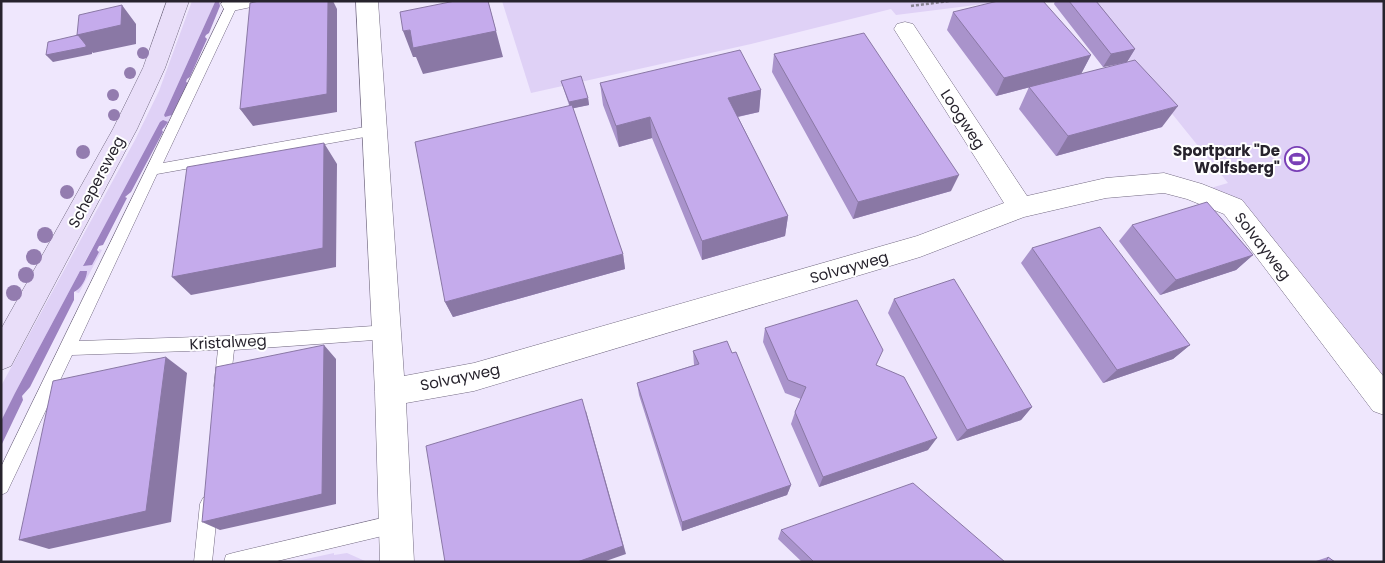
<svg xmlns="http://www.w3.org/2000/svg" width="1385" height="563" font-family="Poppins,sans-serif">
<rect width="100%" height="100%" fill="#efe7fd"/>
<!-- green -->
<path fill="#dfd1f6" d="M192 1H223L215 2 164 115 165 117 180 101 188 83 186 82 190 81 167 128H164L163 120 83 265 99 252V249L102 250 79 293 75 292 77 291 80 271 15 393 1 421V386L135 140 159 91Z
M502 1H1008L896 15 891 9 751 44 531 93Z
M1081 1H1384V388L1207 189 1228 183Z
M334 553V555L347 553 365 561 292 562Z"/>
<!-- water -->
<path fill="#9d83c1" d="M219 1 220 6 209 33 206 35 205 37 207 39 190 77 187 79 186 82 188 83 172 115 165 117 164 115 215 2Z
M163 120 168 122 162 130 163 132 131 192 125 197 127 198 103 245 99 246 97 250 99 252 92 265 83 266 160 122Z
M80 271H87C87 278 81 289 74 292V300L30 387 22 396 23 400 1 446V421L15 393Z"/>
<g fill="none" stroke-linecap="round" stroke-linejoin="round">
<defs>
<path id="lane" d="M228 1H236L238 4 163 163 376 125 381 127 383 130 381 133 376 135 157 174 79 341 227 336 388 325 394 327 396 332 394 337 388 339 234 350 230 386 228 391 222 393 216 391 214 386 218 350 72 355 7 492 1 495V467Z
M209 495 215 498 218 504 212 562H194L200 504 203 498Z
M395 515 401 518 404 524 401 530 395 533 273 562H224L226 555 233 553Z"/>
<path id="street" d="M223 1H259L256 6 232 11 224 9 221 4Z
M356 1H378L404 376 474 363 917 236 1004 203 894 29 897 24 905 22 913 24 1027 196 1106 178 1164 173 1202 184 1242 200 1384 377V415L1373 411 1224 214 1187 199 1164 193 1106 198 1024 217 920 257 474 391 406 403 414 562H380L375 392Z"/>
<path id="secondary" d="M167 1H189L165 68 137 129 11 366 1 370V329L113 129 143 68Z"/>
</defs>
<!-- lane casing -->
<use href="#lane" stroke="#736a82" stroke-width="1"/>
<!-- street casing -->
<use href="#street" stroke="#736a82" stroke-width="1"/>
<!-- secondary casing -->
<use href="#secondary" stroke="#736a82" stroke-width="1"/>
<!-- path -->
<path stroke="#8a8494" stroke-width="2.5" stroke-dasharray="3 2" stroke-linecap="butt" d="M911 6 949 1"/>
<!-- lane -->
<use href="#lane" fill="#fff" fill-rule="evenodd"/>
<!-- street -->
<use href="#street" fill="#fff" fill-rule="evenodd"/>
<!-- secondary -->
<use href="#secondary" fill="#e9def9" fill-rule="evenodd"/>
</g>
<!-- trees -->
<g fill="#937caf">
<circle cx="143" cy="53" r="6"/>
<circle cx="130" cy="73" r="6"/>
<circle cx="113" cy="95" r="6"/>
<circle cx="114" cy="115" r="6"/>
<circle cx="83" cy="152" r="7"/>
<circle cx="67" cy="192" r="7"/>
<circle cx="45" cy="235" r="8"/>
<circle cx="34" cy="257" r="8"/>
<circle cx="26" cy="275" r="8"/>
<circle cx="14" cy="293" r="8"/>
</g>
<!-- wall -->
<path fill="#a993cb" d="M1055 1H1096L1135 49 1127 62 1162 127 1056 156 1019 109 1029 87 1125 63 1103 67 1054 4Z
M953 12 1091 55 1081 74 996 96 947 30Z
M774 54 951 191 853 219 772 72Z
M561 81 588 98 589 105 573 108 623 254 625 269 453 317 445 302 569 105Z
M600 83 761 90 759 112 738 117 788 216 785 236 702 260 652 138 619 147 603 105Z
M1132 225 1253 255 1236 270 1160 295 1119 241Z
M1032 248 1190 345 1173 359 1103 383 1021 263Z
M894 299 1032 407 1021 420 957 441 888 313Z
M765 328 876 365 928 450 819 487 791 424 795 412 801 399 785 393 763 342Z
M693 351 791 485 787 495 682 531 639 395 637 383 694 365Z
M781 530 1005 562H802L778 539Z
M1328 557 1335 562H1313Z"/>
<!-- shaded-wall -->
<path fill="#8a78a5" d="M328 1H333L337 9V112L253 126 240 109Z
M488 1 503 57 423 74 416 57H413L403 31 410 30Z
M122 5 136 24V44L93 53 92 52V54L53 62 46 55Z
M1135 49 1127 62 1103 67 1111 54Z
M1091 55 1081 74 996 96 1004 78Z
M761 90 759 112 727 119 728 98Z
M588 98 589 105 570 109 569 102Z
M1178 106 1162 127 1056 156 1068 136Z
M650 117 652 138 619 147 616 126Z
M324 143 337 164 336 267 191 295 172 277Z
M959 175 951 191 853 219 858 202Z
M788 216 785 236 702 260V241Z
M623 254 625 269 453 317 445 302Z
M1253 255 1236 270 1160 295 1176 280Z
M324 345 336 359V504L220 530 202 522Z
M1190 345 1173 359 1103 383 1117 370Z
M166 357 187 373 171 522 49 549 19 540Z
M1032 407 1021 420 957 441 967 430Z
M586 411 626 554 603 562H577Z
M937 438 928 450 819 487 823 477Z
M791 485 787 495 682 531V522Z"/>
<!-- building -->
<path fill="#c5abec" stroke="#8a78a5" d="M259 1H328L327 94 240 109 250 3Z
M455 1H488L496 31 413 48 410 30 403 31 400 12Z
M998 1H1043L1091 55 1004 78 953 12Z
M1069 1H1096L1135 49 1111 54Z
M122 5 121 25 77 35 79 15Z
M864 33 959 175 858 202 774 54Z
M78 35 86 45V47L46 55 48 42Z
M740 50 761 90 728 98 788 216 702 241 650 117 616 126 600 83Z
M1135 60 1178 106 1068 136 1029 87Z
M581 76 588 98 569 102 561 81Z
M572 105 623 254 445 302 415 142Z
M324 143 323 248 172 277 187 167Z
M1207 202 1253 255 1176 280 1132 225Z
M1100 227 1190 345 1117 370 1032 248Z
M954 279 1032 407 967 430 894 299Z
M857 300 883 350 876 365 904 377 937 438 823 477 795 412 806 387 788 380 765 328Z
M727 341 732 353 736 352 791 485 682 522 637 383 699 364 693 351Z
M324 345 322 494 202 522 216 367Z
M166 357 146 511 19 540 53 381Z
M582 399 623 546 577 562H445L426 446Z
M913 483 1005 562H814L781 530Z
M1328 557 1335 562H1326Z"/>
<!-- icons -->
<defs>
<symbol id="stadium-ring" viewBox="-11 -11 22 22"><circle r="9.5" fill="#fff" stroke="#793fb6" stroke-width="1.5"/><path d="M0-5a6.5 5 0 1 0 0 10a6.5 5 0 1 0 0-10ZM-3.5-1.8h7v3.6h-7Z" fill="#793fb6"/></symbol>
</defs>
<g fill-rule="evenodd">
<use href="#stadium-ring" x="1283" y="145" width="28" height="28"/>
</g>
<g text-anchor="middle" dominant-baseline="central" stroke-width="4" stroke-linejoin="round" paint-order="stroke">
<!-- street labels -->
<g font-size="15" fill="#27232d" stroke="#fff">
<text transform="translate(963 119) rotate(57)">Loogweg</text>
<text transform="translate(96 182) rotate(-62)">Schepersweg</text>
<text transform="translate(1263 246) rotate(52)">Solvayweg</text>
<text transform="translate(849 267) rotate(-16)">Solvayweg</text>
<text transform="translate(228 342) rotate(-3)">Kristalweg</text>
<text transform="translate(460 377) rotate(-12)">Solvayweg</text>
</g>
<!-- poi labels -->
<g font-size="15" font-weight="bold" fill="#27232d" stroke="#fff" text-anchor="end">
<text x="1280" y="150">Sportpark "De<tspan x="1280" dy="17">Wolfsberg"</tspan></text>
</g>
</g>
<!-- border -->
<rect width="1385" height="563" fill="none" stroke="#27232d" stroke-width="5"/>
</svg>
